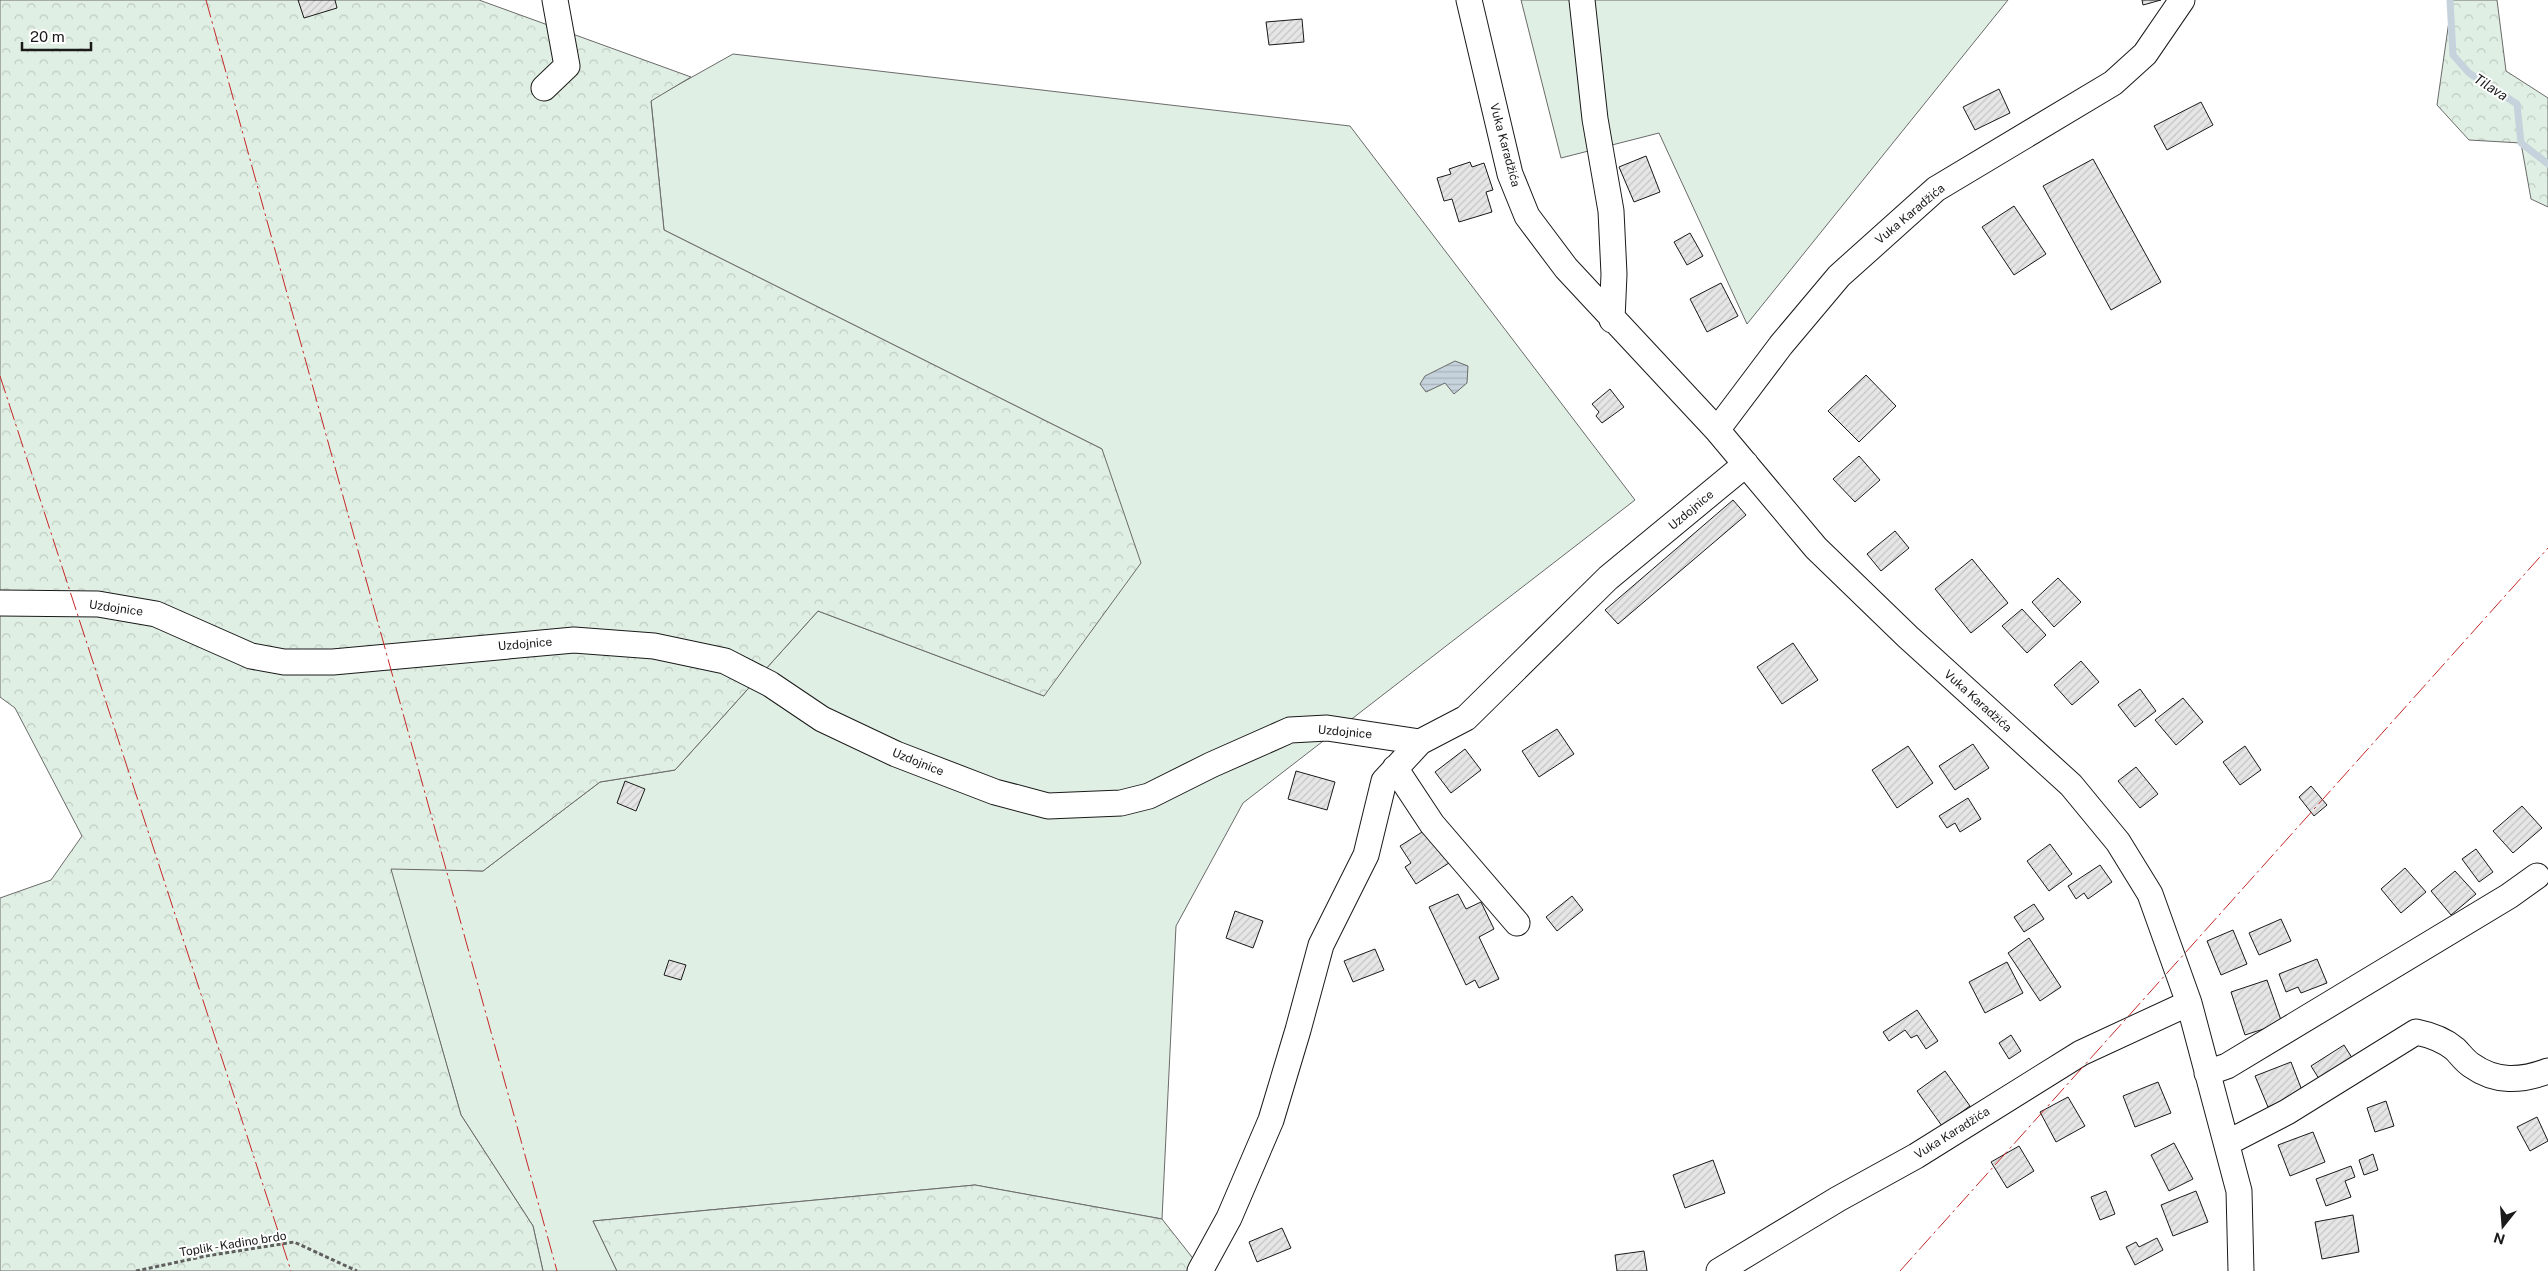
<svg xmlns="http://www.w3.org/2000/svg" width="2548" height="1271" font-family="'Public Sans',sans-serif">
<defs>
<pattern id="forest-crowns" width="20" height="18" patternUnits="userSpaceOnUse" patternTransform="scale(1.25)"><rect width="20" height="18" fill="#e0efe3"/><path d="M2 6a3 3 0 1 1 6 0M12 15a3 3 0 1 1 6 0" fill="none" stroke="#c0ccc2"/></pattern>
<pattern id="water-rules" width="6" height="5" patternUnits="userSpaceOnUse" patternTransform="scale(1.25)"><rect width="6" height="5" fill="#c6d2dc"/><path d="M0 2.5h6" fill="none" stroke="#aab4bc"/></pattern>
<pattern id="building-hatch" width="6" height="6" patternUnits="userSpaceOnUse" patternTransform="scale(1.25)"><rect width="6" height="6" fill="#e6e6e6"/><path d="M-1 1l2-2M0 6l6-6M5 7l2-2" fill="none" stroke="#c5c5c5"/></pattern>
</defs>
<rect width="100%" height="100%" fill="#fff"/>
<!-- grass -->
<path fill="#e0efe3" stroke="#6a6a6a" d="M1521 0H2008L1747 324 1659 133 1561 158Z
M733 54 1350 126 1635 500 1243 803 1176 926 1162 1219 975 1185 593 1221 617 1271H543L533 1226 461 1115 390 868 483 871 600 782 675 770 818 611 1044 696 1102 449 664 230 651 100Z"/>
<!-- forest -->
<path fill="url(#forest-crowns)" stroke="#6a6a6a" d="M0 0H479L691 77 651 101 664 230 1102 449 1141 563 1044 696 818 611 675 770 600 782 483 871 391 869 461 1115 533 1226 543 1271H0V898L51 880 82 836 15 708 0 697Z
M2452 0H2497L2506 71 2548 98V207L2531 199 2521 143 2469 140 2437 105Z
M975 1185 1162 1219 1203 1271H617L593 1221Z"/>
<!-- water -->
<path fill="url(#water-rules)" stroke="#6a6a6a" d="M1455 361 1468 366 1467 383 1454 394 1445 383 1426 392 1420 384 1425 376Z"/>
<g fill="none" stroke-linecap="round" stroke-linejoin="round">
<!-- stream -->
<path stroke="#c6d2dc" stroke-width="7" d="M2450 0 2453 55 2469 73 2517 104 2521 143 2548 164"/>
</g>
<!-- building -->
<path fill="url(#building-hatch)" stroke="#1a1a1a" d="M298 0H335L337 8 304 18Z
M2142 0H2161L2143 5Z
M1302 19 1304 42 1269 45 1266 22Z
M1999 89 2010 113 1975 130 1963 107Z
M2201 102 2213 125 2167 150 2154 126Z
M1646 156 1660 192 1634 202 1619 167Z
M2093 159 2161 282 2111 310 2043 186Z
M1470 162 1472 167 1484 163 1493 190 1486 192 1492 212 1459 222 1452 199 1444 201 1437 178 1451 174 1449 169Z
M2014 206 2046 254 2014 275 1982 227Z
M1690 233 1703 256 1687 265 1674 242Z
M1721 283 1738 316 1707 332 1690 299Z
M1866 375 1896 406 1859 442 1828 411Z
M1610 389 1624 407 1602 423 1596 416 1599 412 1592 404Z
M1859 456 1880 480 1855 502 1833 479Z
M1733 500 1746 515 1618 624 1605 610Z
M1895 531 1909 548 1881 571 1867 554Z
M1972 559 2008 603 1971 633 1935 589Z
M2058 578 2081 602 2054 627 2032 602Z
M2022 609 2046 635 2027 653 2002 626Z
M1793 643 1818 680 1782 704 1757 667Z
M2081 661 2099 682 2072 705 2054 685Z
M2140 689 2156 711 2135 727 2118 705Z
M2183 698 2203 722 2176 745 2155 720Z
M1557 729 1574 754 1539 777 1522 751Z
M1973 744 1989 768 1955 790 1939 766Z
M1908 746 1933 783 1897 808 1872 770Z
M2245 746 2261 770 2240 785 2223 762Z
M1465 749 1481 770 1451 793 1435 772Z
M2136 767 2158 794 2140 808 2118 781Z
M1296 771 1335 782 1327 810 1288 799Z
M625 781 645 789 636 811 617 803Z
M2311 786 2327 805 2314 816 2299 797Z
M1968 798 1981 819 1960 832 1955 823 1947 828 1939 816Z
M2522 806 2542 828 2513 853 2493 831Z
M1427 829 1449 863 1416 884 1405 867 1411 863 1400 846Z
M2050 844 2072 874 2049 891 2027 861Z
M2476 849 2493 872 2479 882 2462 859Z
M2100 865 2112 882 2088 899 2084 893 2076 899 2068 886Z
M2405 868 2426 892 2401 913 2381 889Z
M2455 871 2476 894 2451 915 2431 891Z
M1458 894 1466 909 1481 902 1494 929 1479 937 1499 979 1479 988 1475 980 1466 985 1429 907Z
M1572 896 1583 910 1557 931 1546 917Z
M2034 904 2044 919 2024 932 2014 917Z
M1235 911 1263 921 1253 948 1226 938Z
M2281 919 2291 941 2259 955 2249 933Z
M2233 930 2247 964 2221 975 2207 941Z
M2029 938 2061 987 2040 1001 2008 953Z
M1375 949 1384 970 1353 982 1344 961Z
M2317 959 2327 983 2301 993 2298 987 2286 992 2279 974Z
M669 960 686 965 681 980 664 975Z
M2007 962 2023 993 1985 1013 1969 982Z
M2267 980 2282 1023 2245 1035 2231 992Z
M1917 1010 1938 1041 1926 1049 1917 1035 1911 1038 1905 1030 1889 1041 1883 1032Z
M2011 1035 2021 1051 2009 1059 1999 1043Z
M2344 1045 2354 1061 2321 1082 2311 1066Z
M2291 1062 2303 1093 2268 1107 2255 1076Z
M1945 1071 1970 1106 1942 1126 1917 1091Z
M2158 1082 2171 1113 2135 1127 2123 1096Z
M2068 1097 2085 1126 2056 1142 2040 1112Z
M2386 1101 2394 1126 2375 1132 2367 1108Z
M2537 1117 2548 1141 2530 1151 2517 1127Z
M2313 1132 2325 1162 2290 1176 2278 1145Z
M2174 1143 2193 1179 2169 1191 2151 1155Z
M2019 1146 2034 1171 2007 1188 1991 1162Z
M2373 1154 2378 1170 2364 1175 2359 1160Z
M1713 1160 1725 1193 1685 1208 1673 1175Z
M2351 1166 2355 1177 2345 1181 2351 1197 2326 1206 2316 1179Z
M2106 1191 2115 1214 2100 1220 2091 1197Z
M2196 1191 2208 1222 2173 1236 2161 1205Z
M2353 1215 2359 1252 2322 1259 2315 1222Z
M1282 1228 1291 1248 1257 1262 1249 1242Z
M2157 1238 2163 1250 2135 1265 2126 1247 2136 1242 2139 1247Z
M1644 1251 1647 1271H1617L1615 1255Z"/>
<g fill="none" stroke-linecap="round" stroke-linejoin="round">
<defs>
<path id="minor" d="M1469 0 1510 174 1527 216 1566 268 1717 430 1816 548 1908 637 2071 785 2118 842 2150 894 2189 1003 2239 1191 2241 1271
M1582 0 1595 119 1611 211 1614 274 1612 320
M544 88 567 66 555 0
M1717 430 1781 345 1839 276 1936 189 2113 83 2145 54 2182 0
M0 603 98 604 156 614 251 656 284 662H333L574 640 654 646 725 661 770 684 822 719 896 754 995 792 1048 806 1121 803 1149 796 1211 765 1290 730 1327 728 1420 742 1466 718 1608 578 1746 464
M1395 768 1432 824 1517 923
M2207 1073 2227 1066 2509 896 2537 876
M2227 1143 2287 1112 2416 1032C2431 1035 2443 1039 2455 1049 2460 1054 2465 1061 2471 1065 2496 1083 2521 1081 2548 1071
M1200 1271 1229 1218 1271 1120 1298 1030 1321 945 1366 855 1384 781 1420 742
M1719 1271 1838 1199 1916 1156 2081 1053 2189 1003"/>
</defs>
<!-- minor casing -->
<use href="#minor" stroke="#1a1a1a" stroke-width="27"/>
<!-- path -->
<path stroke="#5f5f5f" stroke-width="3" stroke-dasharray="4 2.5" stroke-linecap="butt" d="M136 1271 206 1256 294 1242 357 1271"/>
<!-- minor -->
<use href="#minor" stroke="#fff" stroke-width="25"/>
<!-- power -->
<path stroke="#c62828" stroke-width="1" stroke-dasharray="18 4 2.5 4" stroke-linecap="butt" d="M206 0 557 1271
M0 376 291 1271
M1900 1271 2548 548"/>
</g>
<g text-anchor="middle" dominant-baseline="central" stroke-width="4" stroke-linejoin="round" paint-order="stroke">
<!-- street labels -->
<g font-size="12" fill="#1a1a1a" stroke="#fff">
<text transform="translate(1505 145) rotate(75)">Vuka Karadžića</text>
<text transform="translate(1910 214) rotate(-40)">Vuka Karadžića</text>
<text transform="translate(1691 510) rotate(-40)">Uzdojnice</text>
<text transform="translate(116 608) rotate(8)">Uzdojnice</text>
<text transform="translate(525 644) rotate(-5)">Uzdojnice</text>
<text transform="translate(1978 701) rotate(42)">Vuka Karadžića</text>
<text transform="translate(1345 732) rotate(5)">Uzdojnice</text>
<text transform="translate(918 762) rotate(22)">Uzdojnice</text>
<text transform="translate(1952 1133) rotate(-32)">Vuka Karadžića</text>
<text transform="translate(233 1244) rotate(-9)">Toplik - Kadino brdo</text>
</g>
<!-- water labels -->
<g font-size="14" font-style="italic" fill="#1a1a1a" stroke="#fff">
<text transform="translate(2491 87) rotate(33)">Tilava</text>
</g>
</g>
<!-- north arrow -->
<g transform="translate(2503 1226) rotate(197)" stroke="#ffffff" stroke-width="4" paint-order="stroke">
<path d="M0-4L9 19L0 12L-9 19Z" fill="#1a1a1a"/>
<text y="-8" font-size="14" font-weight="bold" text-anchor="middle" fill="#1a1a1a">N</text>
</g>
<!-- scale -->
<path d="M22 42v8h69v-8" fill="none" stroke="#1a1a1a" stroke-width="2.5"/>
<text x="30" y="42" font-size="15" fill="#1a1a1a" stroke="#ffffff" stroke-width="4" paint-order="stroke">20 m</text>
</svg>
